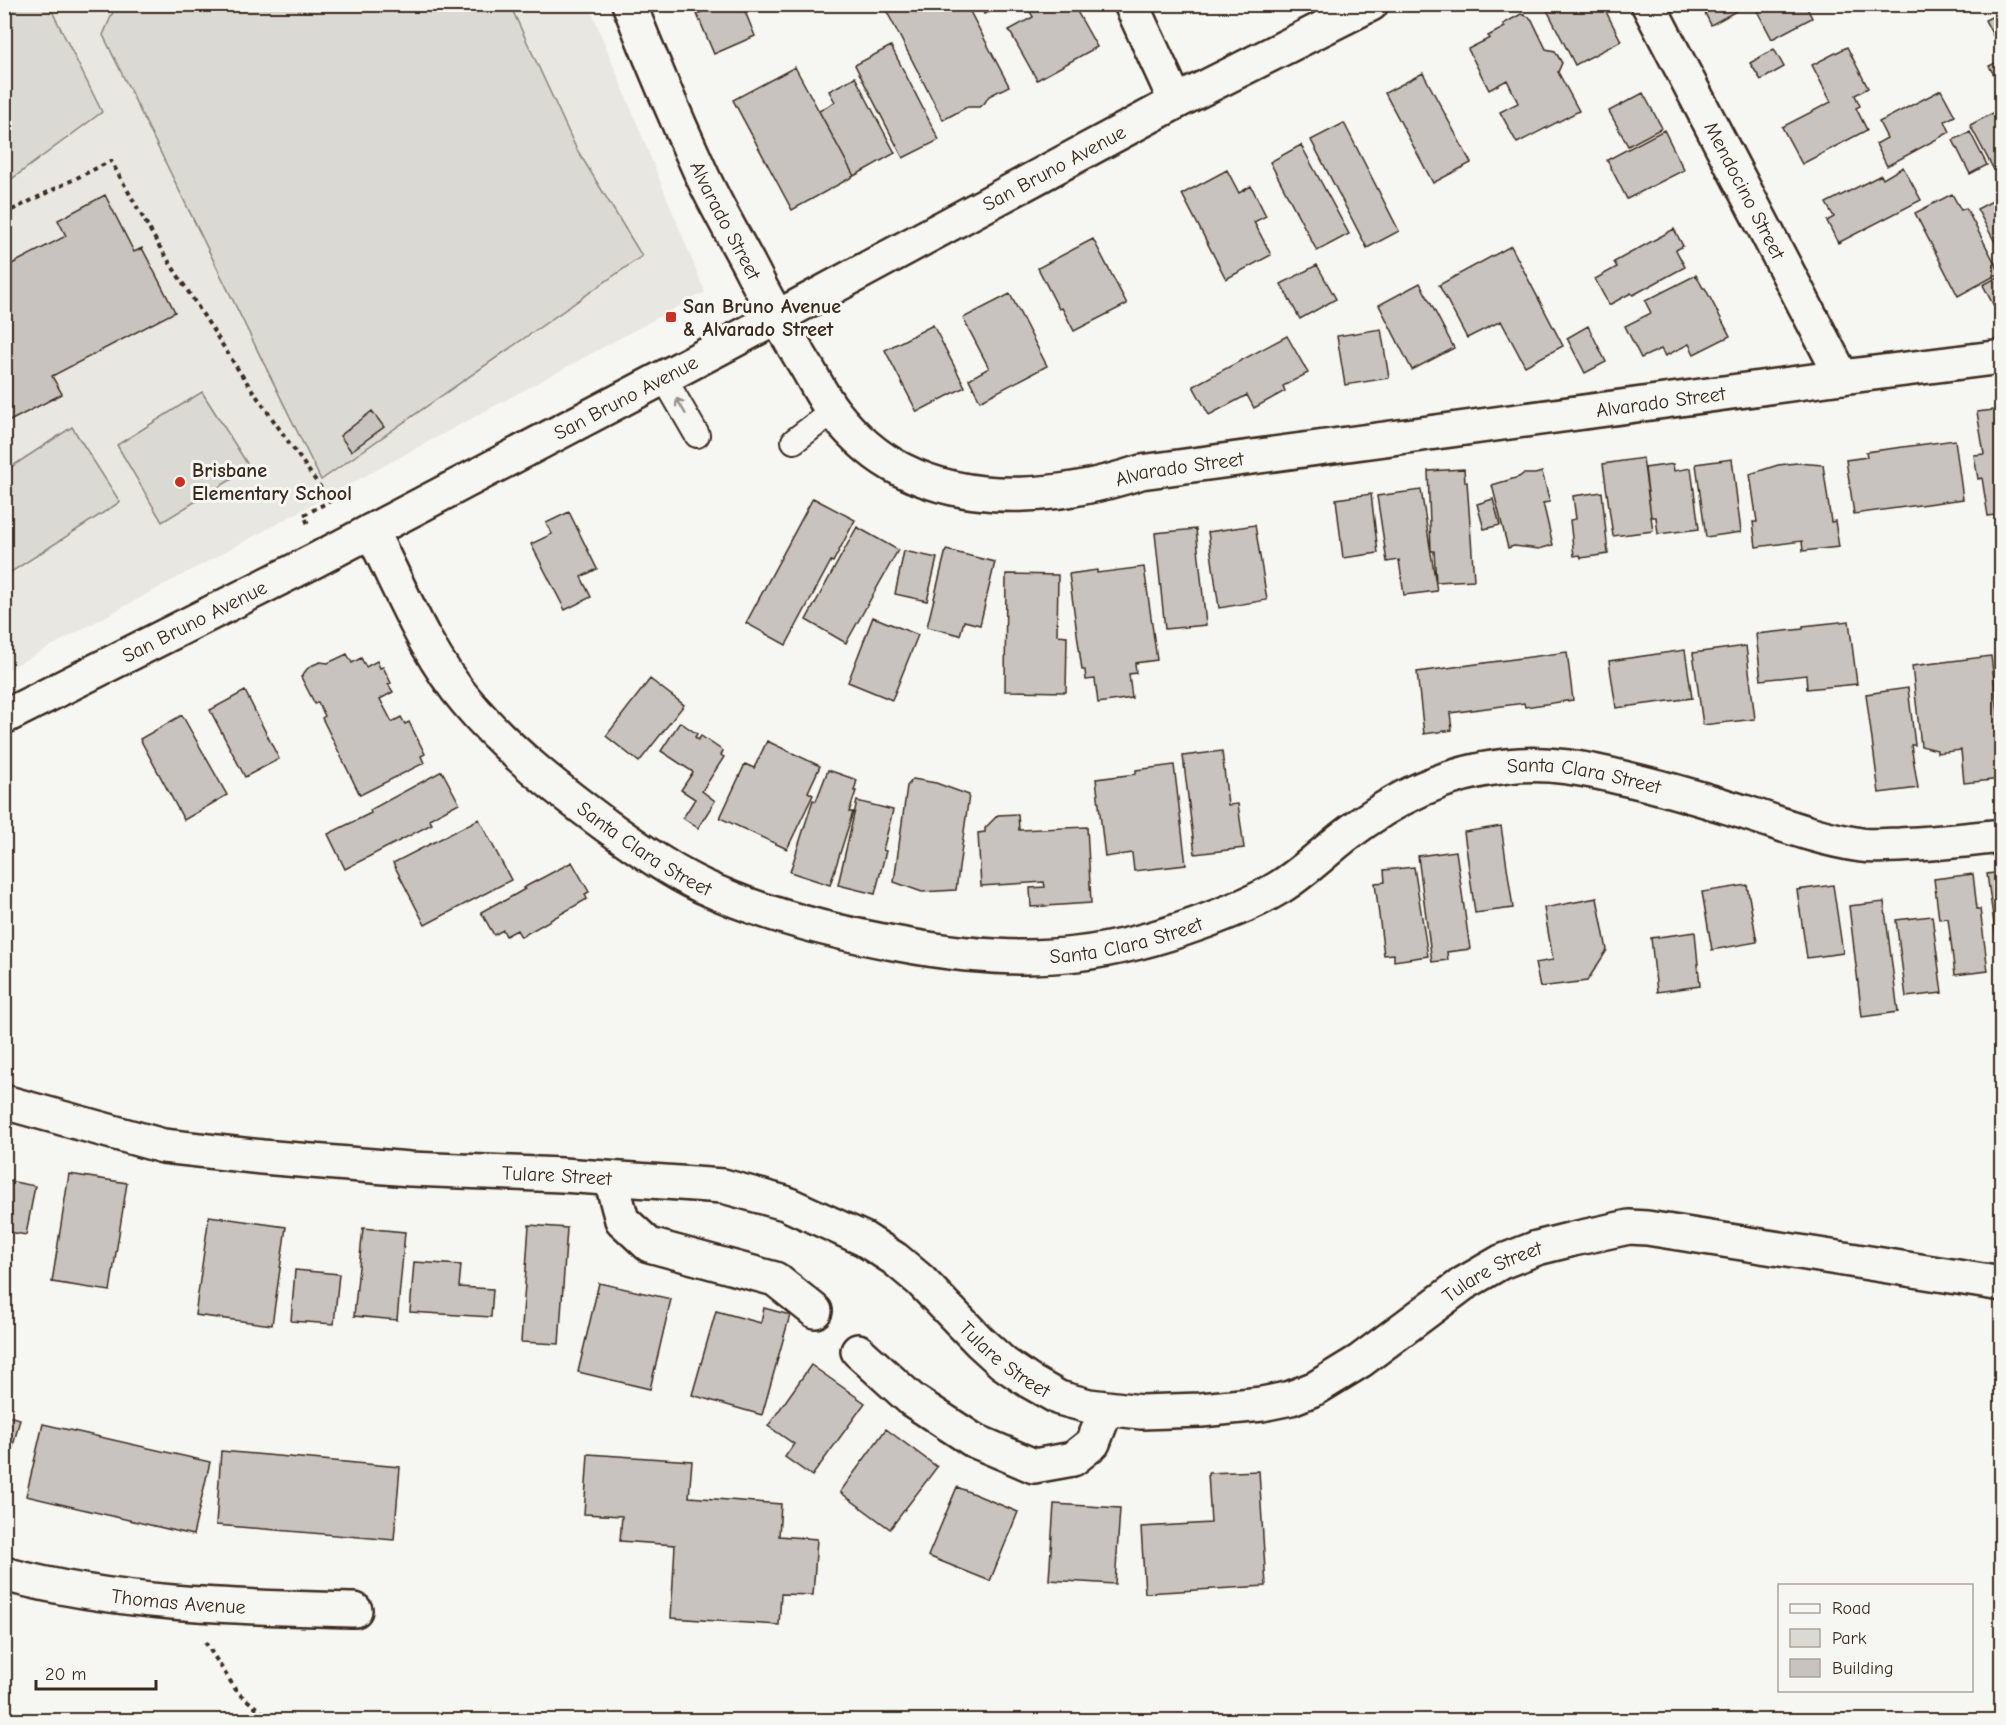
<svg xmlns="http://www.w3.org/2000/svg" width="2006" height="1725" font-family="'Comic Neue',sans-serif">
<rect width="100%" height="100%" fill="#f6f6f2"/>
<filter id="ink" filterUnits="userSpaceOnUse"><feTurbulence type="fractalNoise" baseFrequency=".0167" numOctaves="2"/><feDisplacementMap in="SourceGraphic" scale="12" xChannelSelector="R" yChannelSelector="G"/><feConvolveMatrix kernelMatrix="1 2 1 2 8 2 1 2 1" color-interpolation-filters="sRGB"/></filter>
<g filter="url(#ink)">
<!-- built -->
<path fill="#e8e7e2" d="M5 5H589L705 292 5 671Z"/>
<!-- green -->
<path fill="#dad9d3" stroke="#8a8278" stroke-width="1.5" d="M25 5H49L102 112 5 184V13Z
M116 5H510L576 148 642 256 321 480 103 35Z
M202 392 250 468 162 522 117 445Z
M72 427 120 502 5 576V471Z"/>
<!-- building -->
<path fill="#c8c3be" stroke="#3b2a1e" stroke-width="1.5" d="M718 4H742L755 36 714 54 697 14Z
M883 4H966L1009 86 989 96 984 104 979 107H967L943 120Z
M980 4H1008L984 14Z
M1029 4H1077L1074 6 1097 47 1037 80 1009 30 1033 17 1027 6Z
M1544 4H1602L1621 41 1575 65Z
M1712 4H1737L1740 9 1711 25 1703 9Z
M1805 4 1812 18 1772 39 1754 5Z
M2002 12V53L1985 20Z
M1521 14 1529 17 1532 20 1546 49 1555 51 1562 63 1558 72 1579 111 1517 143 1500 112 1518 103 1507 80 1489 90 1468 49 1490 38 1488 36 1505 27 1503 24Z
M891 46 939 140 903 158 855 65Z
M1847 47 1868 88 1855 95 1860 106 1856 108 1867 130 1802 164 1782 127 1831 102 1812 65Z
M1774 49 1784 67 1761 80 1750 63Z
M2002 60V89L1989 66Z
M795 67 854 176 792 210 733 100Z
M1423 73 1471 163 1433 183 1385 93Z
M855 77 895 153 854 176 819 111 835 102 829 91Z
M1941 90 1955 116 1945 121 1950 132 1887 166 1876 144 1887 138 1879 122Z
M1643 93 1662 128 1628 146 1609 111Z
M1997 111 2002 116V164L1993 168 1970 125Z
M1344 123 1399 231 1367 248 1311 140Z
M1664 130 1684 170 1627 199 1607 160Z
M1970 132 1987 165 1970 174 1953 140Z
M1301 145 1349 234 1317 251 1270 162Z
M1903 167 1921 200 1838 243 1827 221 1834 217 1826 203 1881 175 1883 179Z
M1227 170 1239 193 1251 186 1266 216 1254 222 1271 255 1226 279 1182 194Z
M1952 194 1961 210 1966 208 2000 273 1958 296 1915 213Z
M105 195 134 252 142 248 175 312 52 376 62 394 4 424V268L66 236 58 220Z
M2002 196V255L1977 209Z
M1674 229 1683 246 1676 250 1685 267 1633 295 1631 293 1609 305 1595 279 1617 267 1614 262Z
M1093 239 1127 304 1074 331 1062 308 1059 309 1038 268Z
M1511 246 1563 346 1525 366 1501 321 1467 338 1439 285Z
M1317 265 1336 299 1300 319 1281 284Z
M1696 275 1703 288H1705L1730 336 1694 354 1689 344 1665 356 1661 349 1641 358 1625 326 1651 313 1645 301Z
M1998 277 2002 283V312L1998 314 1983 285Z
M1420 283 1454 348 1412 370 1379 305Z
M1010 294 1047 366 980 401 969 379 989 368 963 318Z
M933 325 965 387 917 412 885 350Z
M1588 326 1606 362 1585 373 1567 338Z
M1381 329 1389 378 1345 385 1337 336Z
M1287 336 1308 373 1283 386 1285 391 1254 408 1247 395 1209 415 1193 386Z
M2002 409V514L1988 516 1982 478 1978 479 1974 455 1984 454 1977 412Z
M372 411 384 427 351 451 340 436Z
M1955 440 1963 499 1854 514 1846 460 1867 457 1866 452Z
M1643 458 1653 531 1613 536 1603 464Z
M1732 459 1741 532 1706 537 1696 464Z
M1797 463 1823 465 1831 522 1835 521 1839 547 1803 551 1802 541 1756 547 1753 522H1757L1750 474 1778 465Z
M1673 464 1674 471 1691 468 1699 529 1658 534 1656 517H1651L1645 468Z
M1464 469 1465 482H1467L1474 580 1436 582 1434 551H1431L1428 471Z
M1542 472 1550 502 1543 503 1553 545 1539 549 1514 546 1508 548 1492 485 1519 477 1523 474H1535Z
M1421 490 1437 591 1404 595 1399 560 1387 562 1377 496Z
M1602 492 1608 554 1581 558 1580 555 1574 556 1570 520 1576 519 1573 496Z
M1371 494 1378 553 1343 558 1336 499Z
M813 498 855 520 833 562 831 561 786 645 746 623Z
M1493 499 1500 525 1484 529 1477 504Z
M569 512 597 569 581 577 591 597 565 610 531 544 552 534 546 523Z
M1255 525 1267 600 1219 608 1208 532Z
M857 527 898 550 846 643 806 620Z
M1196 529 1206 625 1165 629 1155 533Z
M946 550 995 562 980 625 964 621 960 635 927 627Z
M904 551 937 558 927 601 895 594Z
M1144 567 1157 660 1135 663 1136 673 1129 674 1132 698 1098 703 1095 679 1086 680 1085 670H1082L1069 574 1097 570V573Z
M1006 574 1058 575 1057 635 1067 636 1066 692 1005 691Z
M873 617 918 635 892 700 848 682Z
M1849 621 1857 684 1807 689 1806 675 1761 680 1756 634 1803 629V626Z
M1746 646 1755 719 1703 725 1693 653Z
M1685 650 1692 698 1616 708 1609 661Z
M1567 652 1573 700 1525 707 1524 703 1450 713 1452 730 1424 734 1417 672Z
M347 654 352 663 361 658 366 667 377 661 380 668 383 667 391 683 388 684 393 692 380 699 392 722 401 717 405 724 409 722 425 754 421 756 424 763 360 795 322 718 325 716 318 702 315 704 301 677 307 669 313 665 320 662 328 663Z
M1991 656 2002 745V779L1964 783 1961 750 1937 753V750L1921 746 1912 666Z
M650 679 684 705 639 762 606 736Z
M1908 688 1915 745H1911L1918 788 1879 793 1866 694Z
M245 691 279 759 245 777 210 710Z
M182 715 227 795 184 820 140 739Z
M680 722 697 734 695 737 698 740 701 736 723 751 721 755 724 757 702 791 715 801 698 828 683 818 695 799 681 790 693 772 661 751Z
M767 741 820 766 808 792 813 795 787 849 720 818 745 764 754 768Z
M1222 751 1228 805 1238 804 1244 848 1195 854 1183 756Z
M1174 765 1186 865 1134 871 1132 853 1105 857 1096 779 1136 774V770Z
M828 770 857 780 854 791H856L849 812H853L830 885 790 872 813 800 816 801Z
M442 771 459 803 429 819 432 824 345 869 328 834 371 813 370 810Z
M913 779 936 783 969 795 956 890 922 892 894 882 907 786Z
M857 801 893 810 883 850 886 851 875 894 838 885Z
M1018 814 1019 830 1087 827 1091 903 1031 907 1030 888 1045 887 1044 882 981 886 978 833 985 832V828L998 815Z
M479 819 511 880 425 925 393 863Z
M1501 826 1513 908 1475 913 1464 832Z
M1456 851 1470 949 1447 952 1448 960 1432 962 1418 856Z
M572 862 589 892 585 894 587 899 521 937 517 930 506 936 503 930 494 935 481 912 501 901 502 902 525 889 523 888Z
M1414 867 1428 956 1394 961V954L1384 955 1375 883 1385 882 1384 870Z
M2002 872V981L1987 874Z
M1973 874 1977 909H1980L1988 971 1955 975 1948 918 1939 919 1934 879Z
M1747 885 1757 942 1712 950 1702 892Z
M1833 885 1843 953 1807 958 1797 890Z
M1597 898 1607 950 1587 981 1540 987 1535 963 1553 960 1544 908Z
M1884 902 1898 1012 1862 1017 1849 906Z
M1932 916 1942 993 1906 997 1896 920Z
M1695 932 1700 986 1657 992 1651 938Z
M69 1174 127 1183 110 1291 52 1282Z
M4 1180 35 1186 26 1235 4 1231Z
M209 1216 286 1227 272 1325 195 1315Z
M529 1225 567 1228 559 1344 521 1342Z
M363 1228 405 1232 397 1320 354 1316Z
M414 1262 461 1265 459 1287 493 1289 491 1317 410 1312Z
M295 1270 339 1274 334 1324 291 1321Z
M599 1283 671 1299 650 1389 578 1372Z
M764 1308 790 1315 762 1415 692 1395 716 1311 761 1323Z
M811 1365 865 1403 812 1476 785 1457 794 1444 768 1426Z
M4 1415 20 1419 4 1481Z
M43 1424 210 1462 193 1535 26 1496Z
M886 1429 937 1467 890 1529 840 1492Z
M221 1451 400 1467 394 1540 216 1525Z
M588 1454 692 1461 689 1497 781 1504 779 1536 817 1539 813 1595 781 1594 779 1625 671 1618 675 1545 620 1541 622 1516 584 1514Z
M1259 1471 1266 1586 1145 1593 1141 1527 1211 1523 1208 1473Z
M957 1487 1018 1512 990 1581 928 1556Z
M1054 1504 1120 1508 1115 1584 1049 1580Z"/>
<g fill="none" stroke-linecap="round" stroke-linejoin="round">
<defs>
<path id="lane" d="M664 378 697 435
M794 441 833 411"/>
<g id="street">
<path id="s1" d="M629 4C651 60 675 116 700 171 714 202 732 233 748 263 766 299 785 332 806 366 815 381 823 398 834 412 852 435 876 457 902 470 975 507 1065 497 1141 472L1842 377 2002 357"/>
<path d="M1131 4 1176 102"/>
<path id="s2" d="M1648 4 1842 377"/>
<path id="s3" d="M371 531C400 587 425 653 467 702 507 750 557 789 607 826 637 847 668 870 702 886 764 915 832 932 899 944 957 955 1017 961 1076 954 1120 949 1162 937 1203 922 1229 912 1256 902 1280 887 1303 873 1324 852 1346 835 1396 797 1444 773 1507 766 1547 761 1588 769 1627 779 1667 788 1705 800 1744 812 1783 825 1821 839 1861 845 1874 847 1886 845 1899 845 1933 844 1967 840 2002 836"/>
<path id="s4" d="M4 1102 163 1146 262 1157 410 1169 562 1175 723 1186 785 1203 864 1239 895 1259 920 1280 980 1342 1003 1363 1029 1381 1059 1398 1089 1406 1141 1412 1201 1410 1262 1404 1291 1398 1316 1388 1360 1361 1463 1284 1501 1262 1537 1248 1573 1239 1629 1227 1647 1228 2002 1284"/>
<path d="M611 1179 622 1220 649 1245 775 1279 815 1311"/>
<path d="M858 1351 912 1400 973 1440 1034 1466 1073 1459 1093 1443 1106 1409"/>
<path id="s5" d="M4 1574C119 1605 237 1607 355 1610"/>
</g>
<g id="secondary">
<path id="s6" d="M4 717 314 561 733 341 1176 102 1371 4"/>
</g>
</defs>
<!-- lane casing -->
<use href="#lane" stroke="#3b2a1e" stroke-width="28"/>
<!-- street casing -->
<use href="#street" stroke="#3b2a1e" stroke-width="38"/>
<!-- secondary casing -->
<use href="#secondary" stroke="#3b2a1e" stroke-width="38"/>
<!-- path -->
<path stroke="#3b2a1e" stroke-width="4" stroke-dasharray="4.5 4.5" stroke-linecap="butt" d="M4 214 111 161 159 246 241 374 330 501 304 515 308 524
M205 1642 238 1693 272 1720"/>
<!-- lane -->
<use href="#lane" stroke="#f6f6f2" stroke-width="24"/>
<!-- street -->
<use href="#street" stroke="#f6f6f2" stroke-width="33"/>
<!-- secondary -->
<use href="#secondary" stroke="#f6f6f2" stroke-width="33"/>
</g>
<!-- one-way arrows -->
<defs><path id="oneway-shaft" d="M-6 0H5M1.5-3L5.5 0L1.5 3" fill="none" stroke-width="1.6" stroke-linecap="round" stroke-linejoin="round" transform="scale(1.5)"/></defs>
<use stroke="#989088" href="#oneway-shaft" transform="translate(681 406) rotate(-120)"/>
</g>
<!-- markers -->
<g fill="#c8321e" stroke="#f6f6f2" stroke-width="2">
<rect x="665" y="311" width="12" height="12" rx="3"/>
<circle cx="180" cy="482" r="6"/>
</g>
<g text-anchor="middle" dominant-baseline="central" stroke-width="6" stroke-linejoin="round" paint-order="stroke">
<!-- street labels -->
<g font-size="20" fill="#3b2a1e" stroke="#f6f6f2">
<text stroke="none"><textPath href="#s6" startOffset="1185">San Bruno Avenue</textPath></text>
<text stroke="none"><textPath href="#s2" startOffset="210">Mendocino Street</textPath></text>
<text stroke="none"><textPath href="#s1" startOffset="237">Alvarado Street</textPath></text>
<text stroke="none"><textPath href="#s6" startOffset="699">San Bruno Avenue</textPath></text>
<text stroke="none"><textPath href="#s1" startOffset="1317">Alvarado Street</textPath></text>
<text stroke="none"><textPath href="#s1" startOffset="831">Alvarado Street</textPath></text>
<text stroke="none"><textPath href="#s6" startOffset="213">San Bruno Avenue</textPath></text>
<text stroke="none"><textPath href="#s3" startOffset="1436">Santa Clara Street</textPath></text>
<text stroke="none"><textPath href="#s3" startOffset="428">Santa Clara Street</textPath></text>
<text stroke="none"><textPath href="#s3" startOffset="932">Santa Clara Street</textPath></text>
<text stroke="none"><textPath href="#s4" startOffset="560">Tulare Street</textPath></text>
<text stroke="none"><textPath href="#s4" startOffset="1604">Tulare Street</textPath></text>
<text stroke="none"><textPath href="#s4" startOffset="1064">Tulare Street</textPath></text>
<text stroke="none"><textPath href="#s5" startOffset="177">Thomas Avenue</textPath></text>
</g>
<!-- poi labels -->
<g font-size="20" font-weight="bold" fill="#3b2a1e" stroke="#f6f6f2" text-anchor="start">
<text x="683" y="306">San Bruno Avenue<tspan x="683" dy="23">&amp; Alvarado Street</tspan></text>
<text x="192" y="470">Brisbane<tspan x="192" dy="23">Elementary School</tspan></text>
</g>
</g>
<!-- margin -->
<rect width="2006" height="1725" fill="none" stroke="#f6f6f2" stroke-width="24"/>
<rect x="12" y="12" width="1982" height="1701" fill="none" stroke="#3b2a1e" stroke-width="2" filter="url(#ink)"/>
<!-- legend -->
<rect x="1778" y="1584" width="195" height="108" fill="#f6f6f2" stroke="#aba49d" stroke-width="1.5"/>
<rect x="1790" y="1604" width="30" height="9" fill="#f6f6f2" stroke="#aba49d" stroke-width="1.5"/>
<text x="1832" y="1614" font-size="18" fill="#3b2a1e">Road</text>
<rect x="1790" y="1629" width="30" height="18" fill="#dad9d3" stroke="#aba49d" stroke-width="1.5"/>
<text x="1832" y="1644" font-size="18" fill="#3b2a1e">Park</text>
<rect x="1790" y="1659" width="30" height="18" fill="#c8c3be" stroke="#aba49d" stroke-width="1.5"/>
<text x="1832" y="1674" font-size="18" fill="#3b2a1e">Building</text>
<!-- scale -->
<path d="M36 1680v9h120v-9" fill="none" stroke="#3b2a1e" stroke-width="3"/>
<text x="45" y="1680" font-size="18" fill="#3b2a1e" stroke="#f6f6f2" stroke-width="4.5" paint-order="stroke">20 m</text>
</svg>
